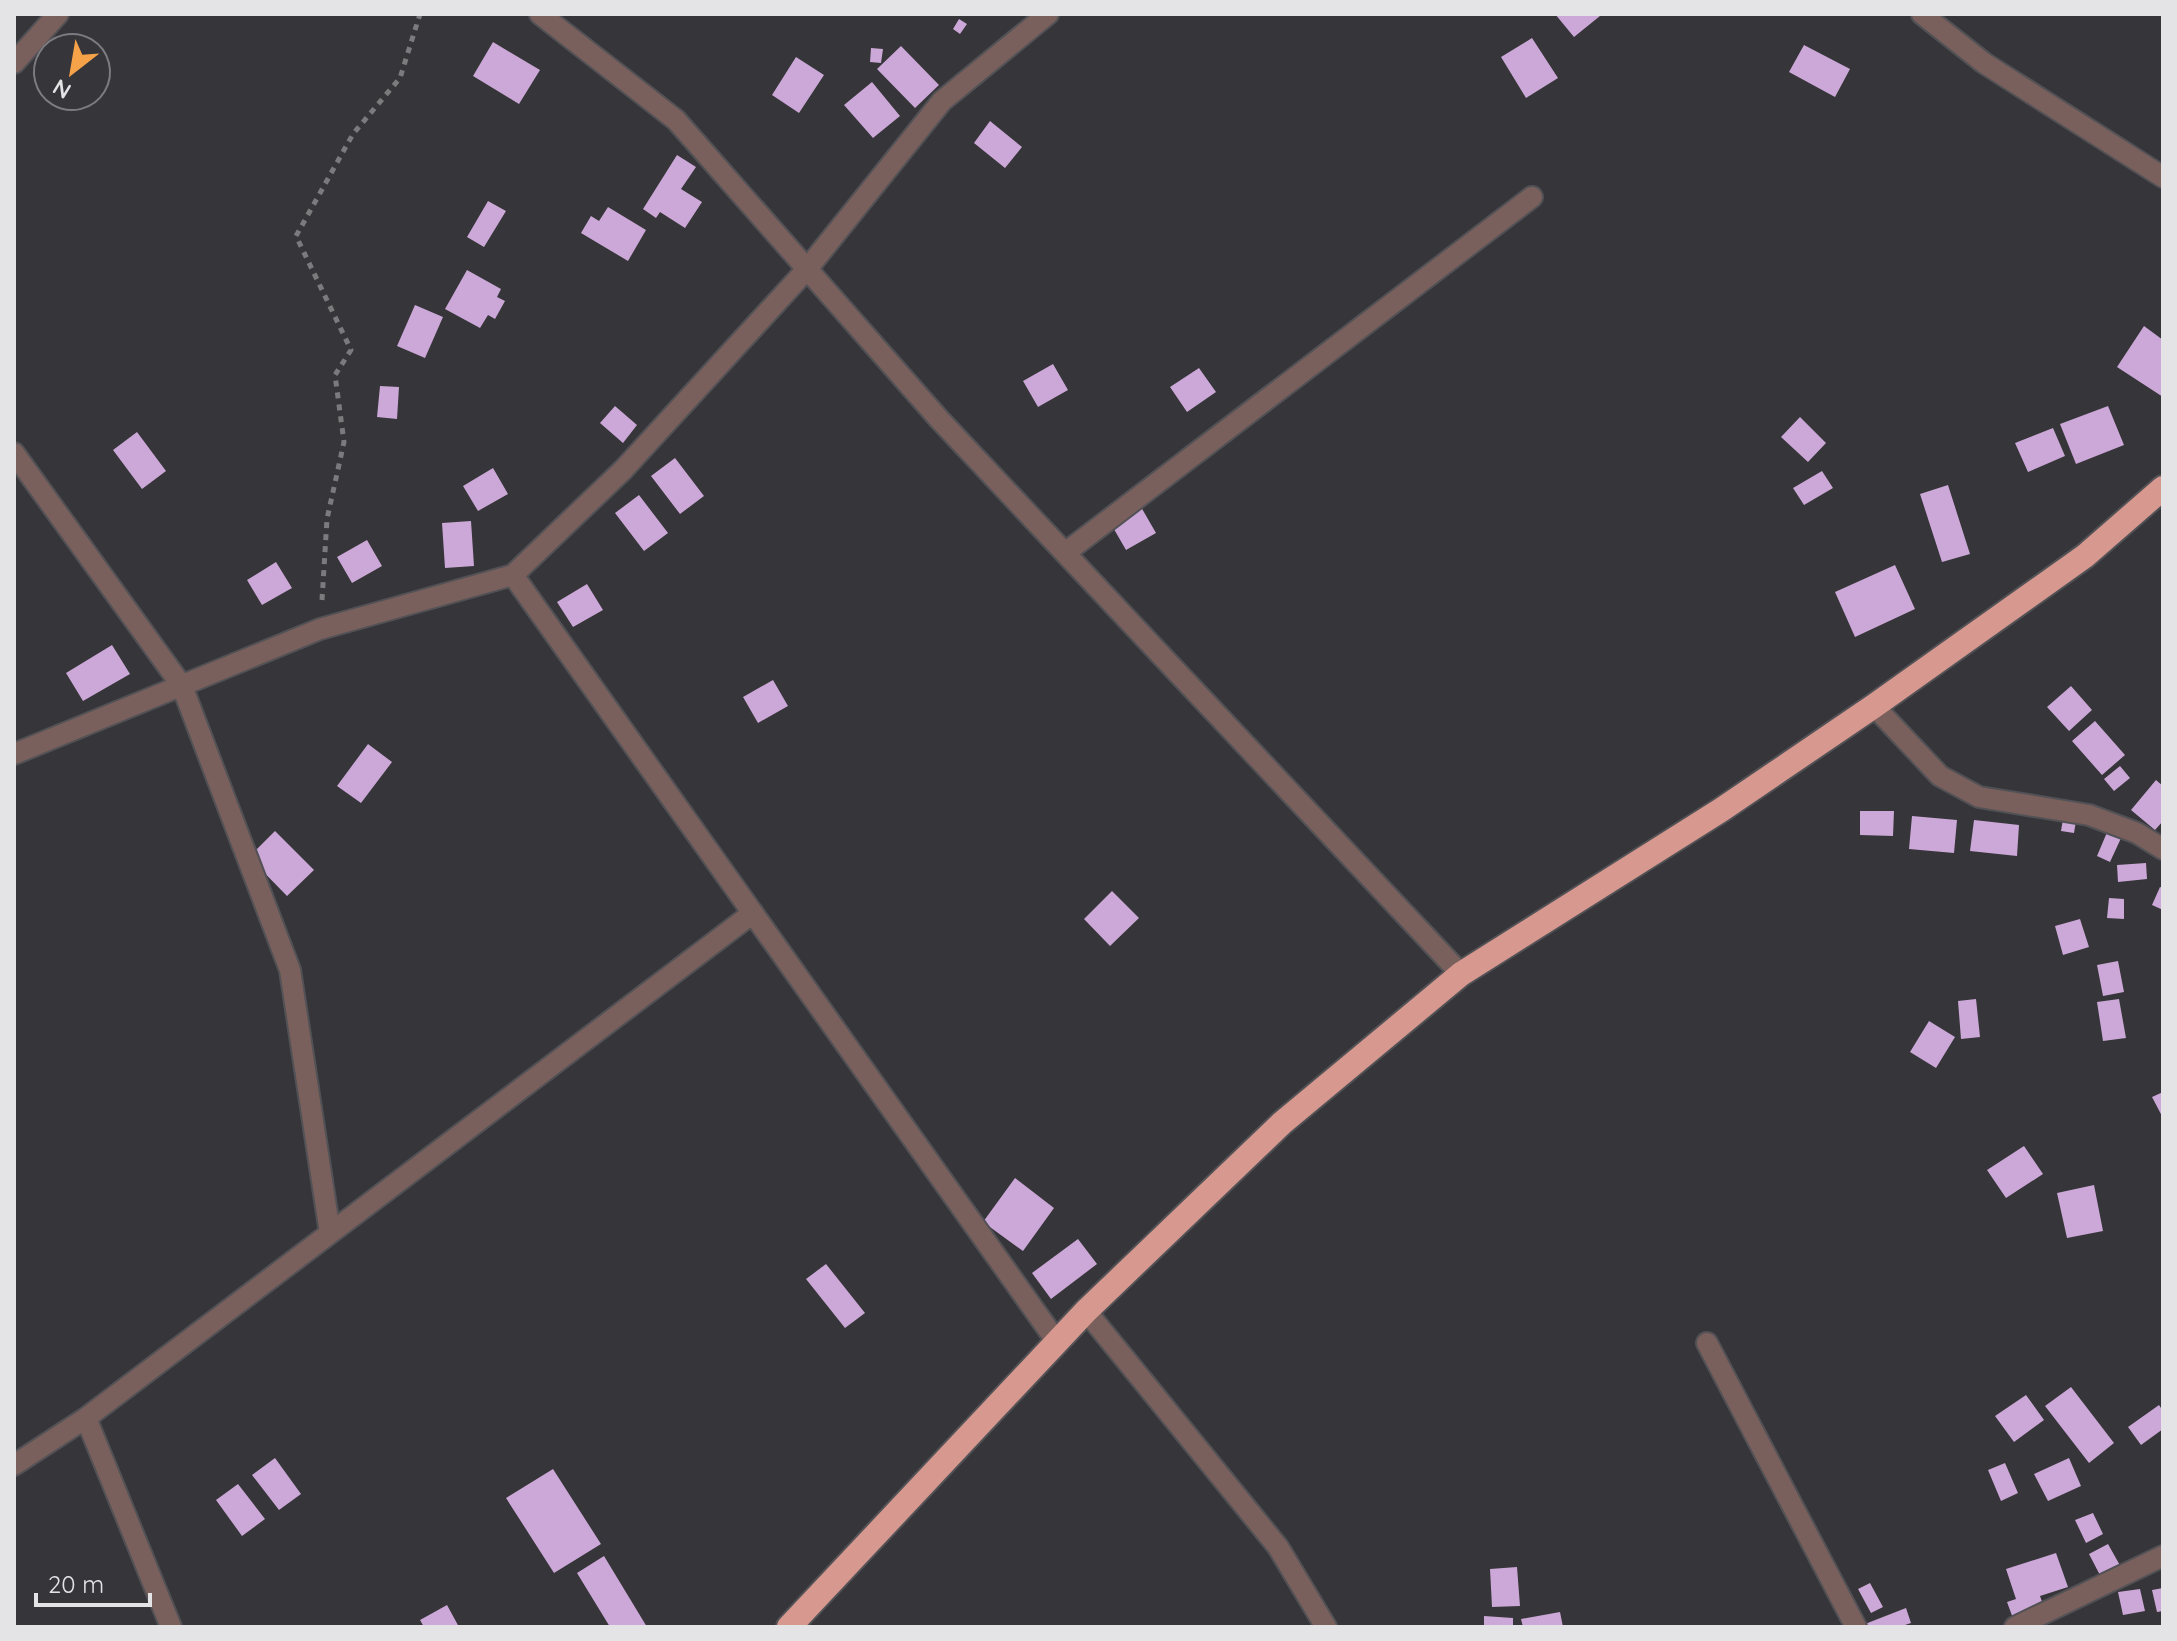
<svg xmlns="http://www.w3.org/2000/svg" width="2177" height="1641" font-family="Quicksand,sans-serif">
<rect width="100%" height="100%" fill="#363539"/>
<!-- building -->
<path fill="#cba8d7" d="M1555 14H1598L1600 16 1574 37Z
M959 19 967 24 960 34 953 29Z
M1532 38 1558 78 1526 98 1501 57Z
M493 42 540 70 519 104 473 76Z
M1804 45 1850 69 1835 97 1789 72Z
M901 46 939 85 915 108 877 69Z
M871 48 883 49 881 63 870 62Z
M796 57 824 75 799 113 772 95Z
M872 82 900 116 873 138 844 105Z
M990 121 1022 147 1005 168 974 143Z
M677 155 696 167 681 189 702 202 685 228 660 212 656 218 643 209Z
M488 201 506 211 484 247 467 237Z
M608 207 646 230 628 261 581 233 591 216 599 221Z
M467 270 501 289 497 297 505 301 495 319 488 315 480 328 445 309Z
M415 305 443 317 425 358 397 346Z
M2144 326 2163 340V397L2117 367Z
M1053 364 1068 390 1038 407 1023 381Z
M1199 368 1216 392 1187 412 1170 387Z
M380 386 399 387 397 419 377 417Z
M615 406 637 425 623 443 600 423Z
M2108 406 2124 445 2076 464 2060 424Z
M1800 417 1826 443 1808 462 1781 437Z
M2053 428 2065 456 2028 472 2015 443Z
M137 432 166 471 142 489 113 450Z
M675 458 704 496 680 514 651 476Z
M493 468 508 494 478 511 463 486Z
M1822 471 1833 488 1804 505 1793 488Z
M1948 485 1970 554 1942 562 1920 494Z
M639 495 668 533 644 551 615 513Z
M1141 507 1156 533 1126 550 1111 524Z
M471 521 474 566 445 568 442 523Z
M367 540 382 566 352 583 337 557Z
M276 562 292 588 262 605 247 580Z
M1895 565 1915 609 1855 637 1835 592Z
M587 584 603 610 573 627 557 602Z
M112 645 130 674 83 701 66 673Z
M773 680 788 706 758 723 743 697Z
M2071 686 2092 710 2069 731 2047 707Z
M2095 721 2125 755 2102 775 2072 741Z
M368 744 392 762 361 803 337 786Z
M2120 766 2130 778 2114 791 2104 779Z
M2156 780 2163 786V821L2155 830 2131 810Z
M1860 811H1894L1893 836 1860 835Z
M1912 816 1957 820 1954 853 1909 849Z
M2063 819 2076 821 2074 833 2061 831Z
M1974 820 2019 825 2017 856 1970 851Z
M2108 830 2122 836 2110 862 2097 856Z
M275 831 314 870 287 896 249 857Z
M2146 863 2147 879 2118 882 2117 865Z
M2160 887 2163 888V910L2152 905Z
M1112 891 1139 918 1110 946 1084 919Z
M2109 898 2124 899V919L2107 918Z
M2080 919 2089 947 2063 955 2055 926Z
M2118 961 2124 992 2103 996 2097 965Z
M1976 999 1980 1037 1961 1039 1958 1001Z
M2119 999 2126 1038 2103 1041 2097 1002Z
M1929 1021 1955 1037 1936 1068 1910 1052Z
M2163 1092V1118L2152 1097Z
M2024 1146 2043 1174 2006 1198 1987 1170Z
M1015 1178 1054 1208 1023 1251 983 1222Z
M2094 1185 2103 1231 2067 1238 2057 1193Z
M1078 1239 1097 1264 1051 1299 1032 1273Z
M826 1264 865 1313 845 1328 806 1279Z
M2071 1387 2114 1443 2089 1463 2045 1406Z
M2026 1395 2044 1420 2014 1442 1995 1416Z
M2159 1405 2163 1411V1429L2141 1445 2128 1427Z
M275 1458 301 1494 279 1510 252 1475Z
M2069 1458 2081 1486 2048 1501 2034 1474Z
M2005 1463 2018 1493 2001 1501 1988 1470Z
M553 1469 601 1544 554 1573 506 1498Z
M238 1484 265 1519 242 1536 216 1500Z
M2093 1513 2103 1534 2086 1543 2075 1520Z
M2108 1544 2122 1569 2102 1579 2089 1554Z
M2056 1553 2068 1587 2040 1596 2045 1610 2014 1621 2007 1602 2016 1599 2006 1569Z
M604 1556 647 1627H610L577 1573Z
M1517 1567 1520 1606 1492 1607 1490 1569Z
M1870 1583 1883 1607 1871 1613 1858 1589Z
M2163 1588V1611L2157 1612 2152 1590Z
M2140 1589 2145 1611 2123 1615 2118 1592Z
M447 1605 459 1627H424L420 1620Z
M1906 1608 1911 1623 1899 1627H1866L1865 1624Z
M1560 1612 1563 1627H1523L1521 1619Z
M1484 1616 1513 1618V1627H1484Z"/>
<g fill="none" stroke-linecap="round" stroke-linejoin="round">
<defs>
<path id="minor" d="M540 14 676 120 939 419 1461 974
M1922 14 1984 63 2163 177
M14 63 58 14
M14 453 182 686 290 970 330 1233
M1065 553 1532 197
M513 575 1057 1342
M1874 706 1940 776 1979 797 2089 815 2137 833 2163 849
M14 754 320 629 513 575 623 470 808 268 942 101 1048 14
M1086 1311 1278 1547 1326 1627
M1707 1343 1856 1627
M86 1418 171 1627
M14 1465 86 1418 753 913
M2015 1627 2163 1556"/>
<path id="highway" d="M789 1627 1086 1311 1282 1123 1461 974 1721 810 1874 706 2085 556 2163 488"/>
</defs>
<!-- minor casing -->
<use href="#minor" stroke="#525155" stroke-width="24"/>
<!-- highway casing -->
<use href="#highway" stroke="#525155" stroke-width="28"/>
<!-- path -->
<path stroke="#7b7b7e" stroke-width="5" stroke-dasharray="6 6" stroke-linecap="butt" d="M322 600 327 519 344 442 335 375 351 350 296 236 353 134 400 78 420 14"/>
<!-- minor -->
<use href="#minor" stroke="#7a605c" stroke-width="20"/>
<!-- highway -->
<use href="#highway" stroke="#d6988f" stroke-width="24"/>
</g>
<!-- border -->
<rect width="2177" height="1641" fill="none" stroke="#e4e4e7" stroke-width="32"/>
<!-- north arrow -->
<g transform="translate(72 72) rotate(211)"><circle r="38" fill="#363539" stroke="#7c7b7f" stroke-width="2"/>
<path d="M0-6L14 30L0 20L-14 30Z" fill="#f6a248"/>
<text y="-12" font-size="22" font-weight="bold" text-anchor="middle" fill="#e4e4e7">N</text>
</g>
<!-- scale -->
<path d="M36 1593v12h114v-12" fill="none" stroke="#e4e4e7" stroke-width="4"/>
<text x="48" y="1593" font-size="24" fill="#e4e4e7" stroke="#363539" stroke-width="6" paint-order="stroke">20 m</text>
</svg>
